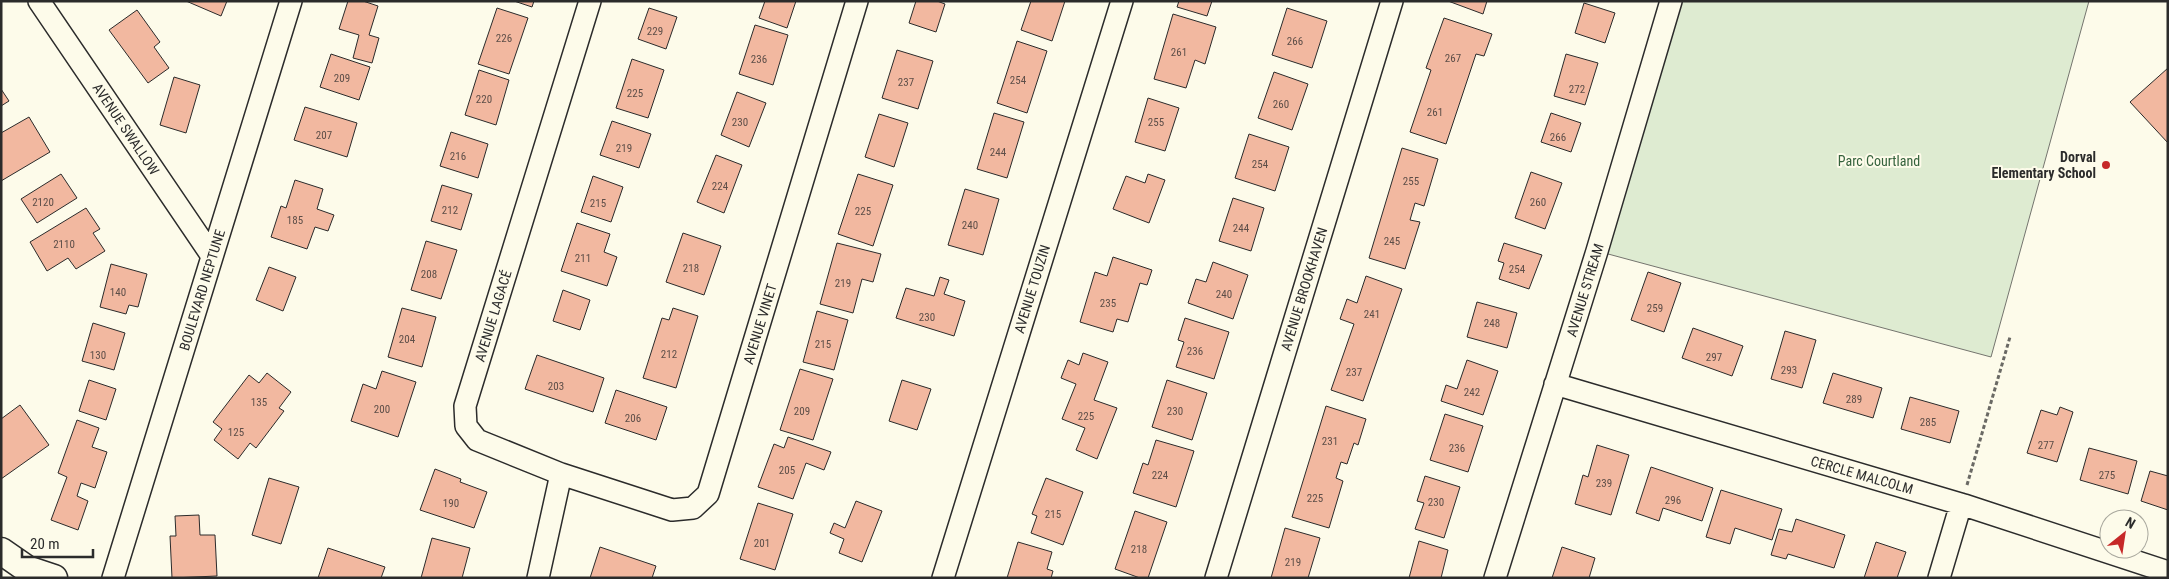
<svg xmlns="http://www.w3.org/2000/svg" width="2169" height="579" font-family="'Roboto Condensed',sans-serif">
<rect width="100%" height="100%" fill="#fdfbea"/>
<!-- green -->
<path fill="#deebd1" stroke="#74746e" d="M1680 1H2089L1991 357 1597 251Z"/>
<!-- building -->
<path fill="#f2b8a0" stroke="#2b2b2b" d="M186 1H227L221 16Z
M348 1H363L378 6 369 35 379 38 372 63 353 58 359 35 339 29Z
M514 1H534L532 7Z
M765 1H796L787 28 759 18Z
M916 1H937L945 4 936 32 909 23Z
M1031 1H1065L1052 41 1021 30Z
M1179 1H1212L1207 16 1177 7Z
M1448 1H1487L1483 14Z
M1584 3 1615 13 1605 43 1575 33Z
M497 8 528 18 509 74 478 64Z
M649 8 677 17 666 49 638 39Z
M1287 8 1327 21 1312 68 1272 55Z
M137 10 160 42 154 47 169 68 148 83 109 30Z
M1173 14 1216 27 1205 64 1195 60 1186 88 1154 79Z
M1444 18 1492 34 1484 56 1476 54 1446 144 1410 132 1431 70 1426 68Z
M755 25 788 35 773 85 739 74Z
M1017 41 1047 51 1027 113 997 103Z
M897 50 933 61 918 109 882 98Z
M331 54 370 67 359 100 320 87Z
M1566 54 1598 63 1585 105 1554 96Z
M632 59 664 70 648 118 616 108Z
M2168 68V143L2130 102Z
M479 70 509 80 496 125 465 115Z
M1274 72 1308 84 1292 130 1258 118Z
M174 77 200 85 186 133 160 125Z
M1 89 9 101 1 106Z
M737 92 766 103 749 147 721 135Z
M1148 98 1179 108 1165 151 1135 142Z
M305 107 357 123 347 157 294 140Z
M994 113 1024 122 1007 178 977 169Z
M1551 113 1581 123 1571 152 1541 142Z
M879 114 908 123 894 167 865 157Z
M29 117 50 152 1 181V133Z
M612 121 651 134 639 168 600 155Z
M451 132 488 144 478 178 440 166Z
M1249 134 1289 147 1275 191 1235 178Z
M1402 148 1438 159 1424 206 1415 203 1410 220 1420 222 1405 269 1369 258Z
M716 155 742 165 724 213 697 202Z
M1531 172 1562 183 1545 229 1515 218Z
M61 174 77 198 37 223 21 199Z
M858 174 893 185 873 246 838 234Z
M1148 174 1165 180 1149 223 1113 209 1126 176 1145 183Z
M593 176 623 187 611 222 581 212Z
M295 180 323 189 317 209 334 215 328 231 315 227 307 249 271 237 281 206 286 208Z
M442 185 472 194 461 230 431 221Z
M965 189 999 199 983 255 948 245Z
M1233 198 1264 208 1251 251 1219 241Z
M86 208 100 229 93 233 105 251 76 269 68 258 47 271 30 242Z
M577 223 610 234 604 252 617 257 607 286 561 271Z
M683 233 721 246 704 295 666 282Z
M426 241 457 250 441 299 411 290Z
M837 243 881 254 873 282 862 279 853 313 820 304Z
M1504 243 1542 255 1529 289 1499 279 1504 263 1498 261Z
M1113 257 1152 270 1147 285 1140 283 1128 322 1117 319 1113 332 1080 322 1095 272 1107 276Z
M1213 262 1248 275 1233 319 1188 303 1196 279 1206 282Z
M111 264 147 274 138 307 129 305 126 314 100 307Z
M269 267 296 277 283 311 256 300Z
M1648 272 1681 283 1664 332 1631 320Z
M1366 276 1402 289 1363 401 1331 390 1354 324 1340 319 1347 299 1357 303Z
M940 277 949 280 944 294 965 301 954 336 896 318 906 288 934 296Z
M563 290 590 300 580 330 553 321Z
M1477 302 1517 313 1507 348 1467 337Z
M402 308 436 317 422 367 388 357Z
M673 308 698 316 676 388 643 378 662 318 669 320Z
M817 311 848 320 834 370 803 362Z
M1185 318 1229 332 1214 379 1176 367 1184 342 1178 340Z
M93 323 125 333 114 370 82 361Z
M1693 328 1743 346 1732 376 1682 358Z
M1785 331 1816 340 1802 388 1771 379Z
M1083 353 1108 362 1094 400 1117 408 1097 459 1076 450 1085 428 1062 419 1076 384 1061 378 1068 360 1079 365Z
M537 355 604 378 593 412 525 389Z
M1467 360 1498 371 1483 415 1441 401 1446 385 1457 389Z
M800 369 833 379 813 440 780 430Z
M382 371 416 382 398 437 351 421 363 384 376 389Z
M267 373 291 392 279 408 284 411 256 448 250 443 238 459 214 440 222 429 213 422 249 375 259 383Z
M1833 373 1882 388 1873 418 1823 403Z
M89 380 116 389 106 420 79 411Z
M902 380 931 389 917 430 889 421Z
M1167 380 1207 393 1192 440 1152 427Z
M616 390 667 407 656 440 605 423Z
M1910 397 1959 411 1950 443 1901 429Z
M20 405 49 445 1 479V419Z
M1326 406 1366 419 1358 445 1354 443 1347 464 1341 462 1336 478 1343 481 1329 528 1292 517Z
M2060 407 2073 412 2057 462 2027 453 2041 410 2057 415Z
M1445 414 1483 426 1468 472 1430 460Z
M77 420 99 428 92 447 107 452 95 488 81 483 77 496 88 501 78 530 51 520 67 477 58 473Z
M788 437 831 452 824 470 806 463 793 499 758 487 774 444 784 448Z
M1156 440 1194 451 1176 507 1133 493 1143 463 1148 465Z
M1597 445 1629 455 1611 515 1575 504 1583 475 1588 477Z
M2089 448 2137 461 2128 494 2080 480Z
M1651 467 1713 488 1702 521 1663 508 1659 521 1636 513Z
M435 469 461 479 460 482 487 492 474 528 420 510Z
M2150 471 2168 476V510L2141 501Z
M1425 476 1460 487 1444 538 1415 529 1424 503 1417 501Z
M269 478 299 487 281 544 252 535Z
M1046 478 1083 492 1063 545 1031 533 1037 516 1032 514Z
M1721 490 1782 509 1772 540 1735 528 1730 544 1706 537Z
M856 501 882 511 862 562 839 553 844 539 830 533 834 523 845 528Z
M758 503 793 514 775 570 740 559Z
M1135 511 1167 522 1148 578H1140L1115 569Z
M199 515 200 535H215L217 576 172 578 170 536H176L175 516Z
M1796 519 1845 535 1834 568 1788 554 1786 559 1771 555 1779 529 1792 532Z
M1285 528 1320 538 1308 578H1271Z
M432 538 470 548 462 578H421Z
M1419 541 1448 550 1441 578H1409Z
M1018 542 1052 552 1047 569 1053 571 1051 578H1007Z
M1876 542 1906 552 1897 578H1864Z
M600 547 656 566 652 578H590Z
M1562 547 1595 558 1589 578H1552Z
M328 548 385 567 381 578H318Z"/>
<g fill="none" stroke-linecap="round" stroke-linejoin="round">
<defs>
<path id="minor" d="M39 1 212 256
M1555 384 1964 505 2168 572
M561 474 672 510 693 508 708 494 857 1
M113 578 291 1
M538 578 561 474 477 440 466 426 465 406 590 1
M943 578 1122 1
M1216 578 1392 1
M1495 578 1597 251 1671 1
M1939 578 1961 504"/>
<path id="tertiary" d="M1 551 27 569 54 578"/>
</defs>
<!-- minor casing -->
<use href="#minor" stroke="#2b2b2b" stroke-width="24"/>
<!-- tertiary casing -->
<use href="#tertiary" stroke="#2b2b2b" stroke-width="29"/>
<!-- path -->
<path stroke="#6a6964" stroke-width="3" stroke-dasharray="4 2.5" stroke-linecap="butt" d="M1967 485 2010 337"/>
<!-- minor -->
<use href="#minor" stroke="#fdfbea" stroke-width="21"/>
<!-- tertiary -->
<use href="#tertiary" stroke="#fdfbea" stroke-width="26"/>
</g>
<!-- markers -->
<circle fill="#c62828" stroke="#fdfbea" stroke-width="2" cx="2106" cy="165" r="5"/>
<g text-anchor="middle" dominant-baseline="central" stroke-width="4" stroke-linejoin="round" paint-order="stroke">
<!-- number labels -->
<g font-size="11" fill="#5d4e48">
<text x="655" y="31">229</text>
<text x="504" y="38">226</text>
<text x="1295" y="41">266</text>
<text x="1179" y="52">261</text>
<text x="1453" y="58">267</text>
<text x="759" y="59">236</text>
<text x="342" y="78">209</text>
<text x="1018" y="80">254</text>
<text x="906" y="82">237</text>
<text x="1577" y="89">272</text>
<text x="635" y="93">225</text>
<text x="484" y="99">220</text>
<text x="1281" y="104">260</text>
<text x="1435" y="112">261</text>
<text x="740" y="122">230</text>
<text x="1156" y="122">255</text>
<text x="324" y="135">207</text>
<text x="1558" y="137">266</text>
<text x="624" y="148">219</text>
<text x="998" y="152">244</text>
<text x="458" y="156">216</text>
<text x="1260" y="164">254</text>
<text x="1411" y="181">255</text>
<text x="720" y="186">224</text>
<text x="43" y="202">2120</text>
<text x="1538" y="202">260</text>
<text x="598" y="203">215</text>
<text x="450" y="210">212</text>
<text x="863" y="211">225</text>
<text x="295" y="220">185</text>
<text x="970" y="225">240</text>
<text x="1241" y="228">244</text>
<text x="1392" y="241">245</text>
<text x="64" y="244">2110</text>
<text x="583" y="258">211</text>
<text x="691" y="268">218</text>
<text x="1517" y="269">254</text>
<text x="429" y="274">208</text>
<text x="843" y="283">219</text>
<text x="118" y="292">140</text>
<text x="1224" y="294">240</text>
<text x="1108" y="303">235</text>
<text x="1655" y="308">259</text>
<text x="1372" y="314">241</text>
<text x="927" y="317">230</text>
<text x="1492" y="323">248</text>
<text x="407" y="339">204</text>
<text x="823" y="344">215</text>
<text x="1195" y="351">236</text>
<text x="669" y="354">212</text>
<text x="98" y="355">130</text>
<text x="1714" y="357">297</text>
<text x="1789" y="370">293</text>
<text x="1354" y="372">237</text>
<text x="556" y="386">203</text>
<text x="1472" y="392">242</text>
<text x="1854" y="399">289</text>
<text x="259" y="402">135</text>
<text x="382" y="409">200</text>
<text x="802" y="411">209</text>
<text x="1175" y="411">230</text>
<text x="1086" y="416">225</text>
<text x="633" y="418">206</text>
<text x="1928" y="422">285</text>
<text x="236" y="432">125</text>
<text x="1330" y="441">231</text>
<text x="2046" y="445">277</text>
<text x="1457" y="448">236</text>
<text x="787" y="470">205</text>
<text x="1160" y="475">224</text>
<text x="2107" y="475">275</text>
<text x="1604" y="483">239</text>
<text x="1315" y="498">225</text>
<text x="1673" y="500">296</text>
<text x="1436" y="502">230</text>
<text x="451" y="503">190</text>
<text x="1053" y="514">215</text>
<text x="762" y="543">201</text>
<text x="1139" y="549">218</text>
<text x="1293" y="562">219</text>
</g>
<!-- street labels -->
<g font-size="14" fill="#2b2b2b" stroke="#fdfbea">
<text transform="translate(126 129) rotate(56)">AVENUE SWALLOW</text>
<text transform="translate(1032 289) rotate(-73)">AVENUE TOUZIN</text>
<text transform="translate(1304 289) rotate(-73)">AVENUE BROOKHAVEN</text>
<text transform="translate(202 290) rotate(-73)">BOULEVARD NEPTUNE</text>
<text transform="translate(1585 290) rotate(-73)">AVENUE STREAM</text>
<text transform="translate(493 316) rotate(-73)">AVENUE LAGACÉ</text>
<text transform="translate(760 324) rotate(-73)">AVENUE VINET</text>
<text transform="translate(1862 475) rotate(16)">CERCLE MALCOLM</text>
</g>
<!-- poi labels -->
<g font-size="14" font-weight="bold" fill="#2b2b2b" stroke="#fdfbea" text-anchor="end">
<text x="2096" y="157">Dorval<tspan x="2096" dy="16">Elementary School</tspan></text>
</g>
<!-- park labels -->
<g font-size="14" fill="#34623c" stroke="#fdfbea">
<text x="1879" y="161">Parc Courtland</text>
</g>
</g>
<!-- border -->
<rect width="2169" height="579" fill="none" stroke="#2b2b2b" stroke-width="5"/>
<!-- north arrow -->
<g transform="translate(2124 534) rotate(30)"><circle r="24" fill="#fdfbea" stroke="#a9a89e"/>
<path d="M0-4L9 19L0 12L-9 19Z" fill="#c62828"/>
<text y="-8" font-size="14" font-weight="bold" text-anchor="middle" fill="#2b2b2b">N</text>
</g>
<!-- scale -->
<path d="M22 549v8h71v-8" fill="none" stroke="#2b2b2b" stroke-width="2.5"/>
<text x="30" y="549" font-size="15" fill="#2b2b2b" stroke="#fdfbea" stroke-width="4" paint-order="stroke">20 m</text>
</svg>
